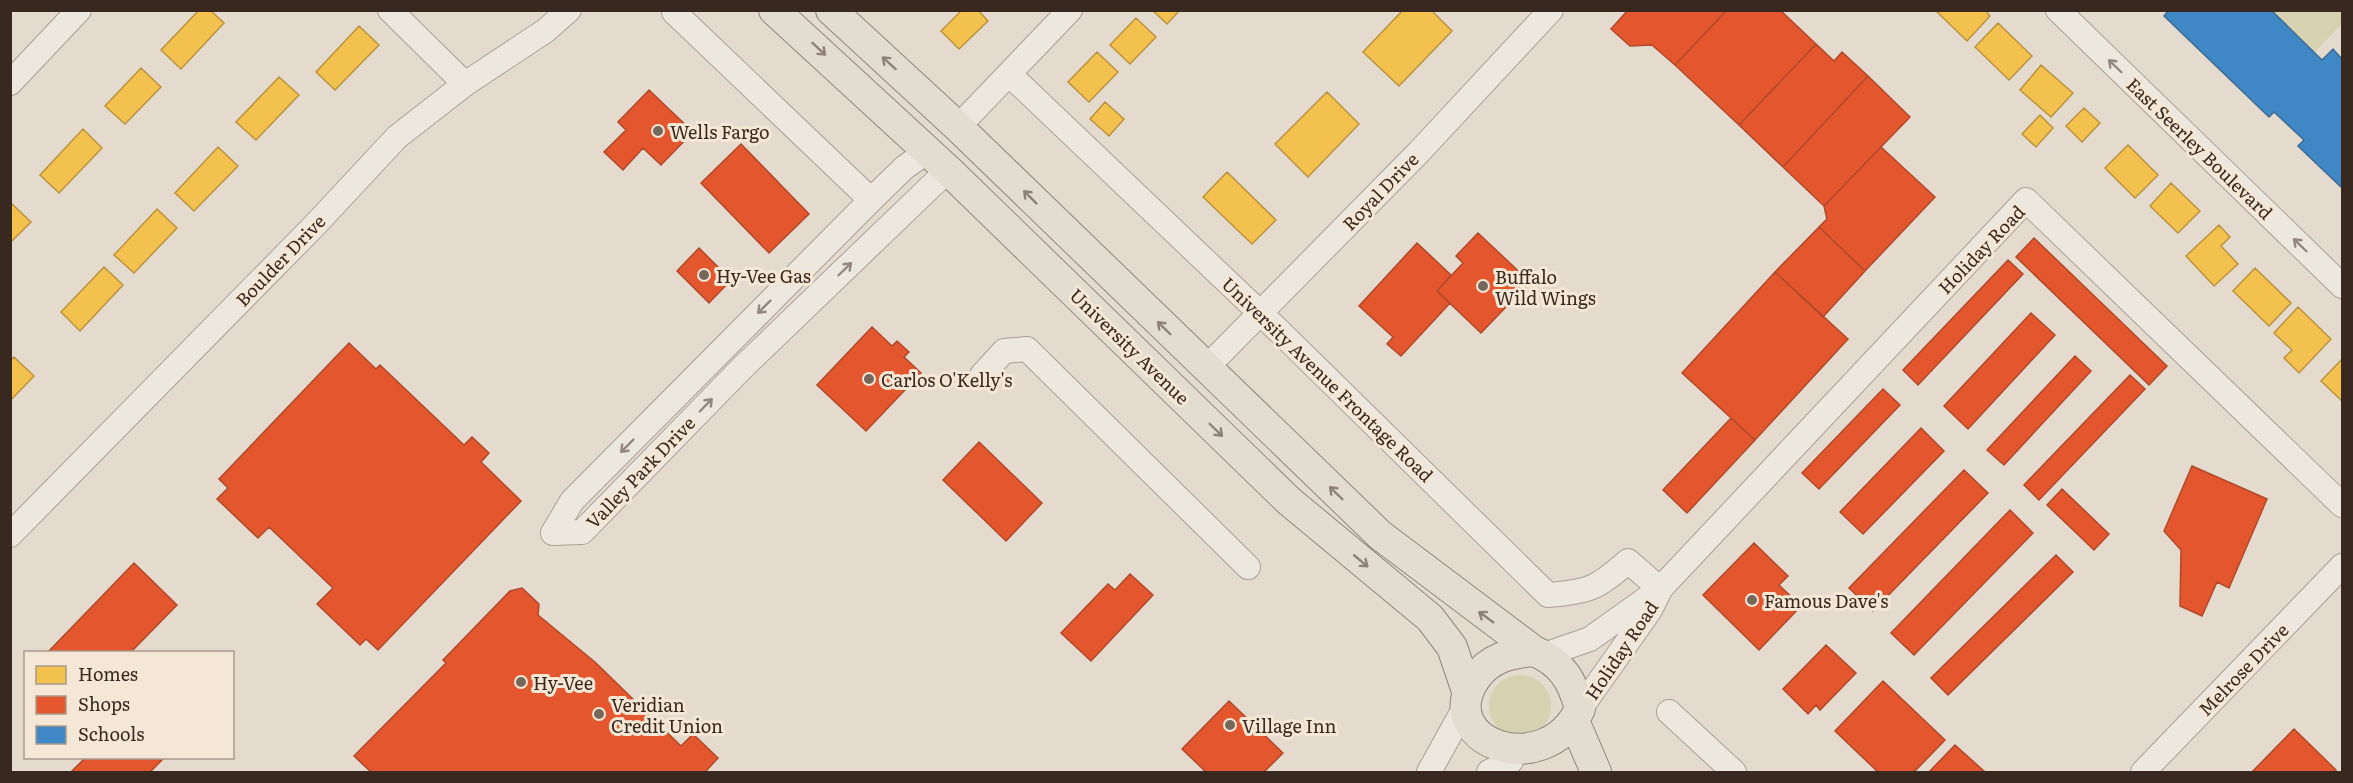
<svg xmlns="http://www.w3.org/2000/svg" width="2353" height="783" font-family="Literata,serif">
<rect width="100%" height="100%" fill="#e4dbce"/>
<!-- green -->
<path fill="#d6d2b1" d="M2271 11H2342V24L2314 53Z
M1489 706a31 31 0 1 1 62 0a31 31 0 1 1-62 0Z"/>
<!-- homes -->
<path fill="#f2c14e" stroke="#ba9340" stroke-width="1.5" d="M199 10H210L224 23 181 69 161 50Z
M962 10H978L988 21 959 49 941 31Z
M1152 10H1180L1167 24Z
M1403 10H1431L1452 31 1399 86 1363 52Z
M1935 10H1985L1990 16 1967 41Z
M1136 18 1156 37 1130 64 1110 45Z
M1998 23 2032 56 2009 80 1975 47Z
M359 26 379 45 335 90 316 72Z
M1097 52 1118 72 1089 102 1068 82Z
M2041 65 2073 93 2051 117 2020 90Z
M141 68 161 87 125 124 105 106Z
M279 77 299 95 256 140 236 122Z
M1327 92 1359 124 1308 177 1275 144Z
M1105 102 1124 119 1109 136 1090 119Z
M2084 108 2100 123 2082 142 2066 126Z
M2040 115 2053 128 2036 147 2022 134Z
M83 129 102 148 59 193 40 175Z
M2128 145 2158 175 2135 198 2105 168Z
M218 147 238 166 194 211 175 193Z
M1227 172 1276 220 1252 244 1203 197Z
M2171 183 2200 211 2178 233 2150 206Z
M11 203 31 222 10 243V204Z
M157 209 177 228 134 273 114 255Z
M2219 225 2230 237 2221 246 2238 264 2214 286 2186 256Z
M104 267 123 285 80 331 61 312Z
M2255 268 2291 303 2269 326 2233 291Z
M2298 307 2331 339 2299 373 2284 358 2292 350 2274 333Z
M14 357 34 376 10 401V361Z
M2342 359V401L2321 381Z"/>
<!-- shops -->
<path fill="#e4572e" stroke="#b0492a" stroke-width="1.5" d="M1628 10H1727L1675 65 1652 45 1630 46 1611 29Z
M1727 10H1780L1816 44 1739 125 1675 65Z
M1816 44 1834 61 1842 52 1868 76 1783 167 1739 125Z
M1868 76 1910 117 1824 206 1783 167Z
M649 90 693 132 661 165 643 148 623 170 604 152 626 130 618 122Z
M741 144 809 214 769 253 701 183Z
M1881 147 1935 197 1865 271 1819 227 1827 219 1824 206Z
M1819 227 1865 271 1823 317 1775 272Z
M1478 233 1530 282 1481 333 1437 291 1463 263 1456 256Z
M2034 238 2167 366 2149 385 2016 257Z
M1417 243 1451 275 1437 291 1450 303 1401 356 1387 344 1393 337 1359 306Z
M699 248 731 280 709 303 677 271Z
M2008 260 2023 274 1918 385 1903 370Z
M1775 272 1848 339 1755 440 1682 373Z
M2031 313 2055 335 1968 429 1944 406Z
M872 327 892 346 897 341 909 352 904 357 921 373 866 431 817 385Z
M349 343 376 369 380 365 464 445 472 437 489 453 481 462 521 501 378 650 366 639 360 645 317 604 333 588 269 527 258 538 217 499 228 488 219 479Z
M2075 356 2091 371 2004 465 1987 450Z
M2130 375 2145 389 2039 500 2024 485Z
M1883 389 1900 405 1819 489 1802 473Z
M1731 418 1755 440 1687 513 1663 490Z
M1921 428 1944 451 1863 534 1840 512Z
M979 442 1042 503 1006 541 943 480Z
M2192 466 2267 499 2229 588 2217 582 2202 616 2180 606 2181 550 2164 531Z
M1964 470 1988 493 1873 611 1849 588Z
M2062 489 2109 534 2094 550 2047 505Z
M2010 510 2033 533 1914 655 1891 633Z
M1754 543 1788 576 1779 585 1801 606 1759 650 1703 595Z
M2056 555 2073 572 1948 695 1931 678Z
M134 563 177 605 131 652H48Z
M1130 574 1153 595 1091 661 1061 633 1108 584 1115 590Z
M522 588 539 604 538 615 596 663 681 746 693 734 718 758 705 772H371L354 756 446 663 443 660 510 591Z
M1826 645 1856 673 1820 710 1816 705 1808 714 1783 689Z
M1883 681 1945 740 1914 772H1878L1835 731Z
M1229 701 1283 753 1264 772H1206L1182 749Z
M2294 729 2336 770 2334 772H2252Z
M1955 745 1985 772H1929Z
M85 758H164L150 772H71Z"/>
<!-- schools -->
<path fill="#3f88c5" stroke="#3d6b93" stroke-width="1.5" d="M2169 10H2271L2322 60 2333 49 2342 59V188L2298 146 2304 140 2274 112 2269 117 2164 16Z"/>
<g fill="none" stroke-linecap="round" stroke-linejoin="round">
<defs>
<path id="minor" d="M390 10 465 84
M2058 10 2342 286
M674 12 871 200
M1009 74 1278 330 1548 595C1589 592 1598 588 1628 561L1660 589
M10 83 79 10
M958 127 1070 10
M1206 368 1419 152 1551 10
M982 375 1004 351 1027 349 1248 567
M553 533 582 532 743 367 948 170
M553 533 572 501 871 200 905 167 928 151
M10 535 315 225 397 137 465 84 545 31 569 10
M1544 655 1590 639 1660 589 2026 200 2342 505
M1580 709 1650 610 1659 592
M1669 712 1734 772
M1429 772 1465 707
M1489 772 1511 761
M2143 772 2342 566"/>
<path id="major" d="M774 10 948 170 1289 501 1430 618 1452 647 1467 691
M831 10 958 127 1380 535 1534 651
M1534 651C1562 662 1573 682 1580 709 1544 783 1433 742 1475 679 1489 658 1510 653 1534 651Z
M1575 723 1596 772"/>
</defs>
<!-- minor casing -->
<use href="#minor" stroke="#a9a097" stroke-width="26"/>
<!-- major casing -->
<use href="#major" stroke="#8f867e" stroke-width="32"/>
<!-- minor -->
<use href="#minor" stroke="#ece7df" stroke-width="24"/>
<!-- major -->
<use href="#major" stroke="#e3dcd1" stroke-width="30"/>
</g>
<!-- one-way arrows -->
<defs><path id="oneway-shaft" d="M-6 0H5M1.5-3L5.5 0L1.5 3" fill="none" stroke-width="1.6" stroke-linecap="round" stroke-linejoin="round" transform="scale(1.5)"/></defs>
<g stroke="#8e8278">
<use href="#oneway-shaft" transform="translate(819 49) rotate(43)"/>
<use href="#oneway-shaft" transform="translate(889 63) rotate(-138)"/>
<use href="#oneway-shaft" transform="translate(1030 197) rotate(-135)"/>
<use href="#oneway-shaft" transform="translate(1164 328) rotate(-136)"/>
<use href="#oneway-shaft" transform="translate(1216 430) rotate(44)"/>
<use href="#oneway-shaft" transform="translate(1336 493) rotate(-136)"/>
<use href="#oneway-shaft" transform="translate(1361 561) rotate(40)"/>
<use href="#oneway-shaft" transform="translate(1486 617) rotate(-144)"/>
</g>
<g stroke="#92887f">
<use href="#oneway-shaft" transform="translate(2115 66) rotate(-136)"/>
<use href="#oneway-shaft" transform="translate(2300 245) rotate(-136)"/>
<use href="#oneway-shaft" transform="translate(845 269) rotate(-44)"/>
<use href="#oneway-shaft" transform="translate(764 307) rotate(135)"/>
<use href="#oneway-shaft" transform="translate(706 405) rotate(-46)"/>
<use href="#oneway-shaft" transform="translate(627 446) rotate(135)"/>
</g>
<!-- markers -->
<g fill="#74675c" stroke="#f4e7d5" stroke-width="2">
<circle cx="658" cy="131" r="6"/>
<circle cx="704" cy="275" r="6"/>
<circle cx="1483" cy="286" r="6"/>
<circle cx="869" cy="379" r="6"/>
<circle cx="1752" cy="600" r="6"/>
<circle cx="521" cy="682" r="6"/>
<circle cx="599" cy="714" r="6"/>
<circle cx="1230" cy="725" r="6"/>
</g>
<g text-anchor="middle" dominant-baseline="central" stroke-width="6" stroke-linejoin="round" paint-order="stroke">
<!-- poi labels -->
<g font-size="18" fill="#38281f" stroke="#f4e7d5" text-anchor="start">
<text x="670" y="131">Wells Fargo</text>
<text x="716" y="275">Hy-Vee Gas</text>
<text x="1495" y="276">Buffalo<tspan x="1495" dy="21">Wild Wings</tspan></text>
<text x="881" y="379">Carlos O'Kelly's</text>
<text x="1764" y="600">Famous Dave's</text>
<text x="533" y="682">Hy-Vee</text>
<text x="611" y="704">Veridian<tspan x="611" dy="21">Credit Union</tspan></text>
<text x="1242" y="725">Village Inn</text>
</g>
<!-- street labels -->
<g font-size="18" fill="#38281f" stroke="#f4e7d5">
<text transform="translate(2200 148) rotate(44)">East Seerley Boulevard</text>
<text transform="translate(1380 191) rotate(-46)">Royal Drive</text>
<text transform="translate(1981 249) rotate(-46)">Holiday Road</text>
<text transform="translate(280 260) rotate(-46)">Boulder Drive</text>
<text transform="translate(1130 346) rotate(44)">University Avenue</text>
<text transform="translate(1328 379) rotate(44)">University Avenue Frontage Road</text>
<text transform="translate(640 472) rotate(-46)">Valley Park Drive</text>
<text transform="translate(1621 650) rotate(-56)">Holiday Road</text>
<text transform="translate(2243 669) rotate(-46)">Melrose Drive</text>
</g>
</g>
<!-- border -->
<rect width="2353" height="783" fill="none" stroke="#38281f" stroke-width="24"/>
<!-- legend -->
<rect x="24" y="651" width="210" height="108" fill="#f4e7d5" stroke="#a99b8c" stroke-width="1.5"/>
<rect x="36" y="666" width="30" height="18" fill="#f2c14e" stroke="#a99b8c" stroke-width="1.5"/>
<text x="78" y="681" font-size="18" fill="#38281f">Homes</text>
<rect x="36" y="696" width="30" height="18" fill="#e4572e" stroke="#a99b8c" stroke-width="1.5"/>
<text x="78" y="711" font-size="18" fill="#38281f">Shops</text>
<rect x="36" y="726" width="30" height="18" fill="#3f88c5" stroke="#a99b8c" stroke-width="1.5"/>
<text x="78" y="741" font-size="18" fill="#38281f">Schools</text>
</svg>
